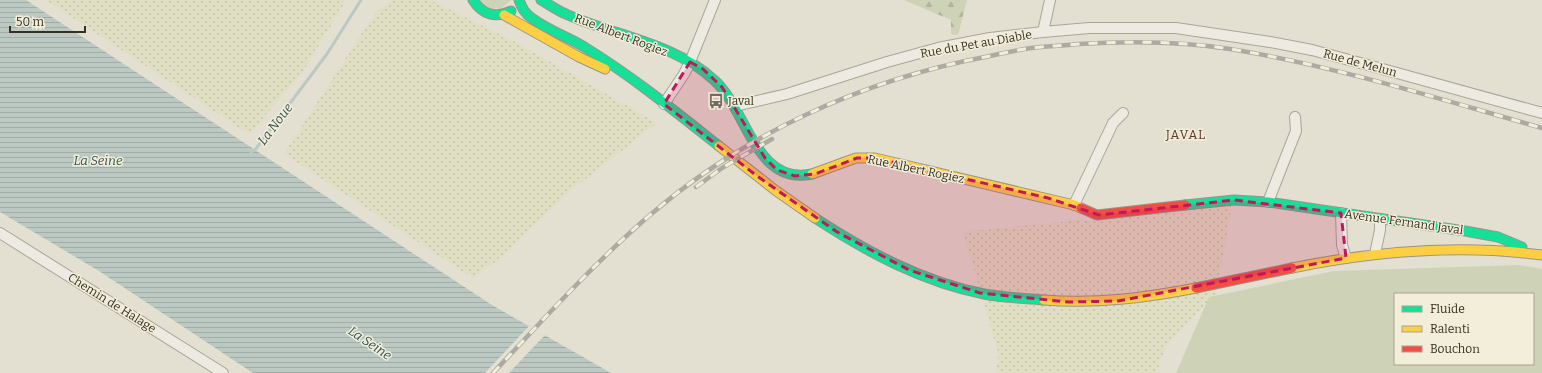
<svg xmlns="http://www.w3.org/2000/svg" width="1542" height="373" font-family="Bitter,serif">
<defs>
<pattern id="farmland-dots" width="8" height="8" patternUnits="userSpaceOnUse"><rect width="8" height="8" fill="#e1dfc3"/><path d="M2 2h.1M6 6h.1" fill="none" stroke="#c2c0a7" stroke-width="1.8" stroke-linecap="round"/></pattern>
<pattern id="forest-firs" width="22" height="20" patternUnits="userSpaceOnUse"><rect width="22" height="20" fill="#ced2b6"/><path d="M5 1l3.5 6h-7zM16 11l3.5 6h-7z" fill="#b2b59c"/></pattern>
<pattern id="water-rules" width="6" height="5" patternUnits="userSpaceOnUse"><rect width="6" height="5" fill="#bbc9c2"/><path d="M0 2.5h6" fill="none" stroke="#a1ada6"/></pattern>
</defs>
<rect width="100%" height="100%" fill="#e3e0d1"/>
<!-- farmland -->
<path fill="url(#farmland-dots)" d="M46 0H346L302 73 249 134Z
M392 0H430L519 44 657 123 575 187 495 262 473 278 284 154 375 13Z
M1232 204 1216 293 1166 346 1156 373H995L999 355 963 232Z"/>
<!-- green -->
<path fill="#ced2b6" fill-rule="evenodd" d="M479 0H511L502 8 491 9Z
M1519 265 1542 269V373H1176L1209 297 1334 271ZM1395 294H1533V364H1395Z"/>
<!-- forest -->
<path fill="url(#forest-firs)" d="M904 0H967L958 35 951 34V20Z"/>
<!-- water -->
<path fill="url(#water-rules)" d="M0 0H26L492 305 611 373H253L99 271 0 212Z"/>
<!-- pier -->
<path fill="#e3e0d1" d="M530 325 546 334 509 373H485Z"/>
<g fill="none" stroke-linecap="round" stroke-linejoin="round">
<!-- stream -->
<path stroke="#bbc9c2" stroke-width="3" d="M251 152 255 150 327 54 361 0"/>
<defs>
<path id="street" d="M1043 32 1050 0
M664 104 684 74 690 62 715 0
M735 106 787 94 887 62 938 48 990 38 1043 32 1089 28H1176L1270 42 1312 50 1379 68 1542 113
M1268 202 1296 131 1295 117
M1074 205 1113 123 1123 113
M1341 213 1342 245 1346 258
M0 233 223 373
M1375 254 1380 230V219"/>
<path id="fast" d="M473 0C482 14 495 19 511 11
M519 0C522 8 525 14 533 19 549 31 569 37 586 48 633 77 676 112 719 146
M541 0C550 5 558 11 568 15 616 36 674 43 714 80 747 109 755 186 812 174
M1185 205 1234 200 1268 202 1465 231 1498 237 1522 247
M815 218C867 252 923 282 984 294 1004 298 1024 298 1044 300"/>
<path id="slow" d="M504 15 579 57 605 69
M719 146 775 190 815 218
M812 174 856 158H875L1074 205 1081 208
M1292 268C1375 251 1458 244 1542 255
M1044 300C1097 304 1145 298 1196 288"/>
<path id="jam" d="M1081 208 1097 215 1185 205
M1196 288 1292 268"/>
</defs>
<!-- street casing -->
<use href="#street" stroke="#a9a599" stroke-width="12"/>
<!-- fast casing -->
<use href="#fast" stroke="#98958a" stroke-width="11"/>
<!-- slow casing -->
<use href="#slow" stroke="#98958a" stroke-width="11"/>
<!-- jam casing -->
<use href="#jam" stroke="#98958a" stroke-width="11"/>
<!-- street -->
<use href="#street" stroke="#eceae1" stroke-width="10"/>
<!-- fast -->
<use href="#fast" stroke="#16e098" stroke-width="9"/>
<!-- slow -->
<use href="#slow" stroke="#ffcf43" stroke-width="9"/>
<!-- jam -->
<use href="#jam" stroke="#f24e42" stroke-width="9"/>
<defs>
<path id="rail" d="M696 187 722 168 772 139
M493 373C544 319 593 264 650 215 744 134 863 80 985 57 1000 54 1016 50 1031 48 1047 46 1062 46 1078 44 1128 41 1180 41 1230 49 1336 66 1439 99 1542 128"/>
</defs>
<!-- rail casing -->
<use href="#rail" stroke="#acaaa1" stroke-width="4.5"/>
<!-- rail -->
<use href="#rail" stroke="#f2eed9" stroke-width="3" stroke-dasharray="9" stroke-linecap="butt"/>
</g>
<!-- marked area -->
<path fill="#c2185b" fill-opacity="0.2" stroke="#c2185b" stroke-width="3" stroke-dasharray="8 5" stroke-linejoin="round" d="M690 62 703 69 722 87 765 158 777 170 795 176 815 174 857 158H875L1048 198 1099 215 1234 200 1341 213 1346 258 1118 301 1068 302 980 293 909 270 837 232 757 176 664 104Z"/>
<!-- icons -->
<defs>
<symbol id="bus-bare" viewBox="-9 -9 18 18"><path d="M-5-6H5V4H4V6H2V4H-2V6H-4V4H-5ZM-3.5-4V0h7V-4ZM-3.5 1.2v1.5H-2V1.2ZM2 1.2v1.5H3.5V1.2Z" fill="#736d5f" stroke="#f2eed9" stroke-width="2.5" paint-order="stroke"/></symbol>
</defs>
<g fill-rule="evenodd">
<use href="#bus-bare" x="705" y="90" width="22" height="22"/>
</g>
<g text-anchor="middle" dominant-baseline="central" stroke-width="3" stroke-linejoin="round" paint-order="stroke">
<!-- street labels -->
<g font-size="12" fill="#372f22" stroke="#f2eed9">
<text transform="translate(621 35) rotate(21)">Rue Albert Rogiez</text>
<text transform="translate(976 44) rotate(-10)">Rue du Pet au Diable</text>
<text transform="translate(1360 63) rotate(15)">Rue de Melun</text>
<text transform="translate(916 169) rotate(12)">Rue Albert Rogiez</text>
<text transform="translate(1404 222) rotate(8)">Avenue Fernand Javal</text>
<text transform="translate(112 303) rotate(32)">Chemin de Halage</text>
</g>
<!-- poi labels -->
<g font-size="12" fill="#372f22" stroke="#f2eed9" text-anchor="start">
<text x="728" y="101">Javal</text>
</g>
<!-- water labels -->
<g font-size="13" font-style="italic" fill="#335255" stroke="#f2eed9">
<text transform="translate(275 124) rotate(-53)">La Noue</text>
<text x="98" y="160">La Seine</text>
<text transform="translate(370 343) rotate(34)">La Seine</text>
</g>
<!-- neighbourhood labels -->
<g font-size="13" letter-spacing="1" fill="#5f3a26" stroke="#f2eed9">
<text x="1186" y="134">JAVAL</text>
</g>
</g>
<!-- legend -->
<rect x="1394" y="293" width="140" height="72" fill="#f2eed9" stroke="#a7a290"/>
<rect x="1402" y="306" width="20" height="6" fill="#16e098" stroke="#a7a290"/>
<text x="1430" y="313" font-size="12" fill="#372f22">Fluide</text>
<rect x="1402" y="326" width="20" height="6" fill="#ffcf43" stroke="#a7a290"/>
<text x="1430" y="333" font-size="12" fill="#372f22">Ralenti</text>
<rect x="1402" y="346" width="20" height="6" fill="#f24e42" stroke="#a7a290"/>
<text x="1430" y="353" font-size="12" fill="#372f22">Bouchon</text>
<!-- scale -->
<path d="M10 26v6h75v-6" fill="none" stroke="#372f22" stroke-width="2"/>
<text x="16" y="26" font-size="12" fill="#372f22" stroke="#f2eed9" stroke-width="3" paint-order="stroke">50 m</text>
</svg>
